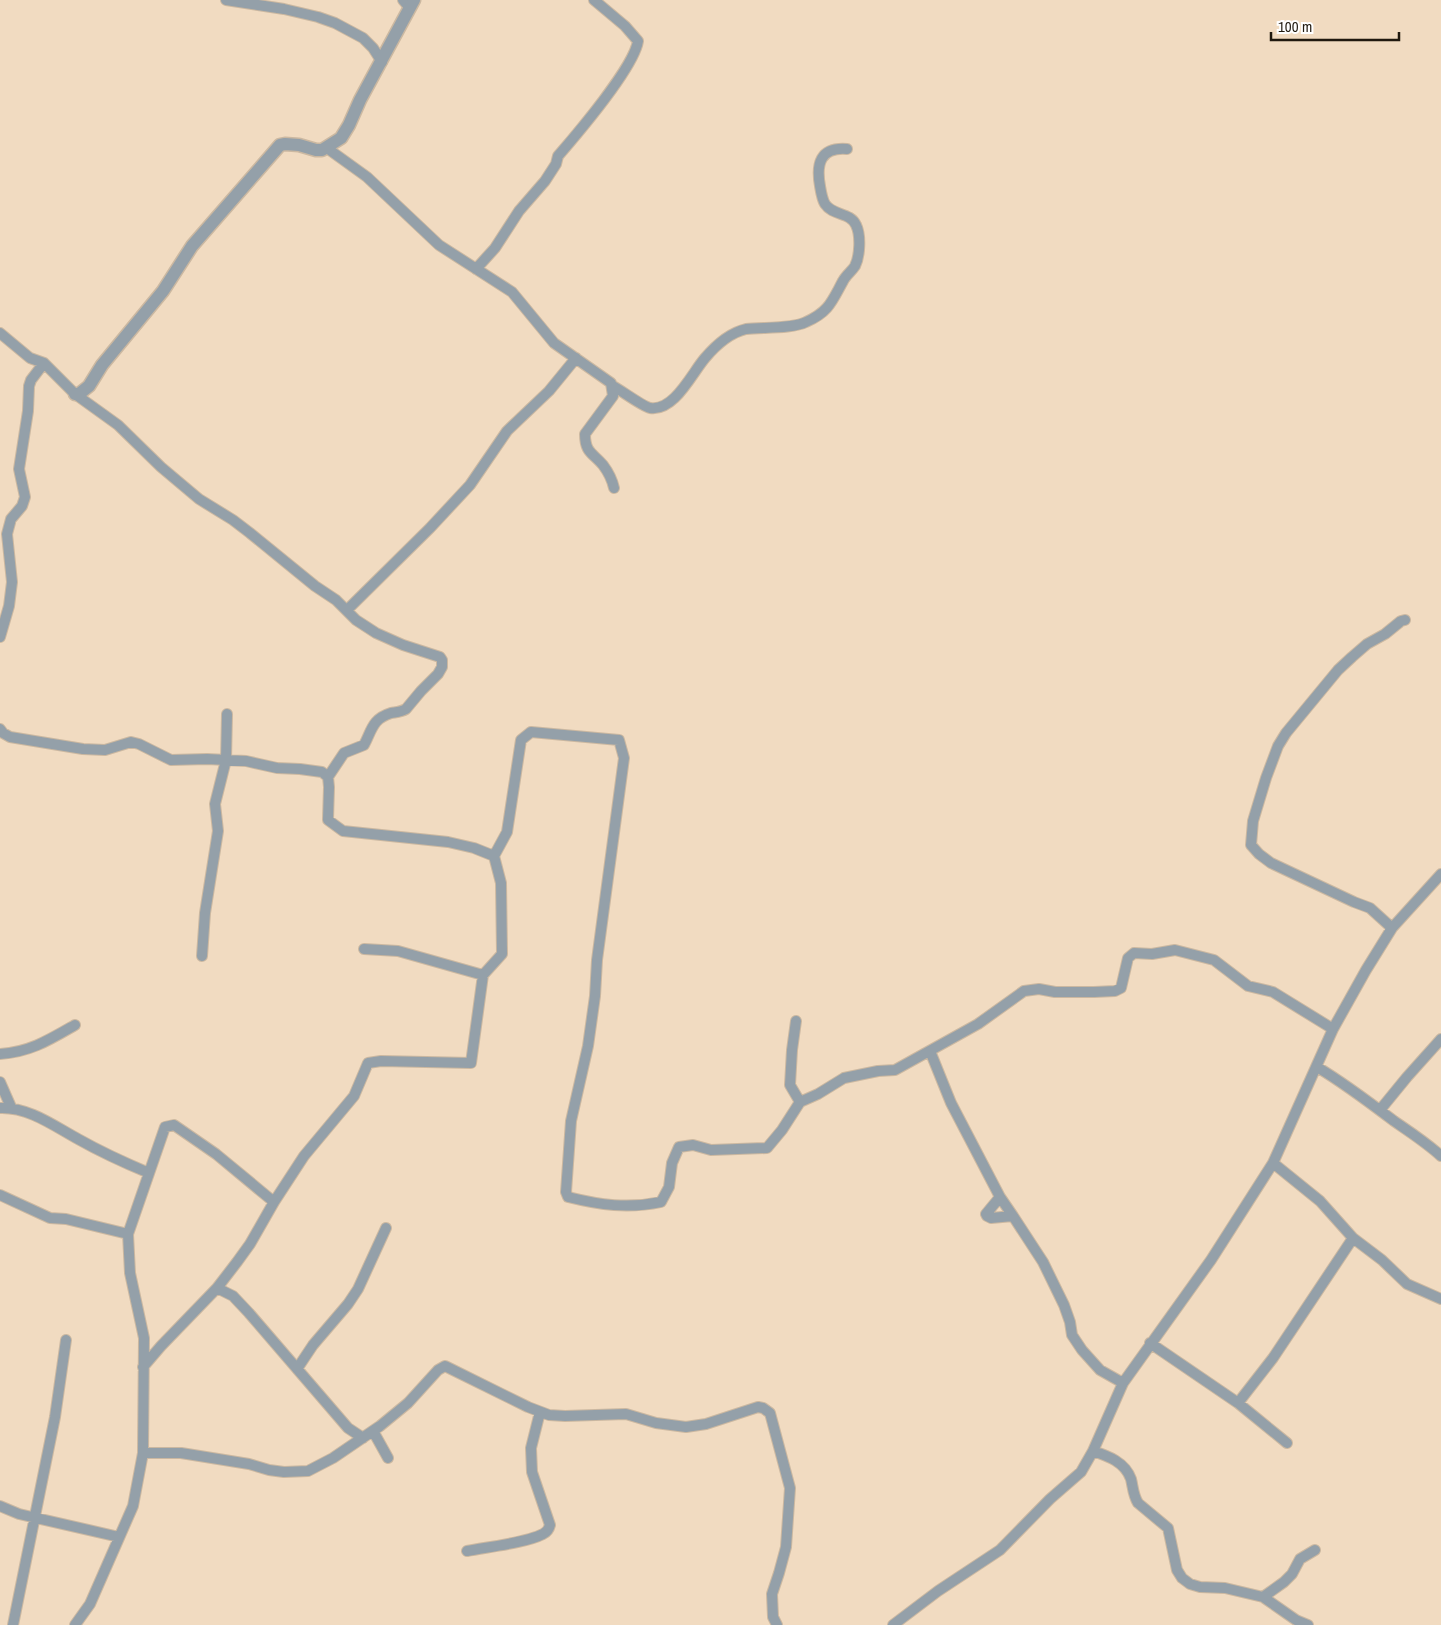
<svg xmlns="http://www.w3.org/2000/svg" width="1441" height="1625" font-family="'Archivo Narrow',sans-serif">
<rect width="100%" height="100%" fill="#f1dbc1"/>
<g fill="none" stroke-linecap="round" stroke-linejoin="round">
<defs>
<path id="minor" d="M226 0 284 9 318 17 335 23 363 38 373 48 382 62
M403 0 410 8
M328 148 331 151 367 177 439 245 512 292 554 343 611 383 613 396 585 434C585 453 593 453 603 465 609 473 612 479 614 488
M476 269 495 248 519 211 545 181 556 164 558 156C577 134 634 67 638 41L625 26 594 0
M0 333 30 358 44 363 75 394 118 425 161 467 199 499 233 520 250 533 315 586 336 600 356 620 376 633 403 645 440 657 442 660V667L438 674 421 691 406 709C401 712 397 712 391 713 372 719 372 730 364 745L344 753 328 777
M613 386C622 391 642 406 650 408 674 412 692 373 705 358 716 345 729 333 746 329 763 327 792 329 806 322 829 312 832 301 843 281 846 275 852 271 855 266 860 256 861 235 856 225 850 212 833 216 825 204 822 199 821 192 820 186 816 164 820 147 847 149
M347 610 430 528 470 485 507 431 549 391 576 358
M0 637 9 606 12 582 7 534 11 519 22 506 25 497 19 469 28 411 29 386 31 380 44 363
M0 729 3 733 10 737 83 749 105 750 131 742 139 744 171 760 207 759 246 761 277 768 300 769 322 772 328 777 329 787 328 820 343 831 448 842 474 848 494 856 501 883 502 954 483 975 471 1063 381 1061 368 1063 354 1096 304 1156 274 1202 250 1244 237 1262 217 1288 161 1346 143 1367
M494 856 507 832 521 740 531 732 619 740 624 758 597 960 595 996 588 1046 571 1121 566 1192 568 1197C600 1205 628 1209 661 1202L669 1187 672 1163 679 1147 693 1145 711 1150 767 1148 782 1130 800 1102 818 1094 844 1078 878 1071 895 1070 978 1024 1024 991 1039 989 1055 992H1094L1115 991 1121 988 1128 958 1134 953 1152 954 1175 950 1214 960 1248 986 1273 992 1333 1029
M1392 928 1370 908 1354 902 1271 863 1259 854 1251 845 1253 821 1266 778 1278 746 1286 733 1338 670 1352 657 1367 644 1385 634 1401 621 1405 620
M364 949 398 951 483 975
M202 956 205 913 218 831 215 804 226 760 227 714
M796 1021 792 1050 790 1085 800 1102
M930 1051 951 1103 1000 1197 986 1214 987 1216 991 1218 1013 1216 1043 1262 1064 1305 1070 1322 1072 1335 1082 1350 1100 1370 1123 1383
M0 1054C30 1052 49 1040 75 1025
M1317 1067C1344 1083 1369 1102 1394 1121 1410 1132 1427 1143 1441 1156
M0 1082 11 1107
M0 1108C29 1107 54 1126 78 1139 101 1152 125 1163 149 1173
M1380 1110 1407 1077 1441 1039
M0 1195 50 1218 66 1219 128 1234
M1000 1197 1013 1216
M1353 1238 1382 1260 1407 1284 1441 1299
M217 1288 233 1296 249 1313 348 1428 363 1438
M1150 1343 1238 1403 1287 1443
M297 1369 313 1345 348 1304 358 1289 386 1228
M1238 1403 1273 1358 1353 1238 1320 1201 1273 1163
M373 1431 388 1458
M1093 1451C1108 1456 1125 1462 1131 1479 1133 1487 1133 1495 1138 1503L1168 1528 1177 1570 1182 1578 1190 1584 1200 1587 1225 1588 1263 1597 1296 1620 1308 1625
M143 1453H181L249 1464 269 1470 284 1472 308 1471 333 1458 380 1426 408 1403 438 1370 445 1366 528 1407 549 1415 565 1416 626 1414 656 1423 686 1427 706 1424 758 1407 763 1408 770 1413 790 1488 786 1547 779 1573 772 1594 773 1617 777 1625
M0 1506 19 1514 119 1537
M467 1551C487 1547 526 1543 543 1534 547 1532 549 1529 550 1525L532 1472 531 1448 540 1412
M1263 1597 1284 1582 1292 1574 1300 1559 1315 1550
M13 1625 55 1417 66 1340
M75 1625 90 1604 133 1506 143 1453 144 1338 130 1273 128 1234 165 1127 174 1125 216 1154 274 1202
M893 1625 938 1591 1000 1550 1050 1499 1081 1472 1093 1451 1123 1383 1211 1260 1273 1163 1333 1029 1366 970 1392 928 1441 874"/>
<path id="tertiary" d="M75 394H79L89 386 102 365 163 291 192 246 280 145 285 144 299 145 316 150H322L341 138 349 125 360 100 414 0"/>
</defs>
<!-- minor casing -->
<use href="#minor" stroke="#cbb8a1" stroke-width="12"/>
<!-- tertiary casing -->
<use href="#tertiary" stroke="#cbb8a1" stroke-width="15"/>
<!-- minor -->
<use href="#minor" stroke="#94a0a9" stroke-width="10"/>
<!-- tertiary -->
<use href="#tertiary" stroke="#94a0a9" stroke-width="12"/>
</g>
<!-- scale -->
<path d="M1271 32v8h128v-8" fill="none" stroke="#20190f" stroke-width="2.5"/>
<text x="1278" y="32" font-size="15" fill="#20190f" stroke="#ffffff" stroke-width="4" paint-order="stroke">100 m</text>
</svg>
